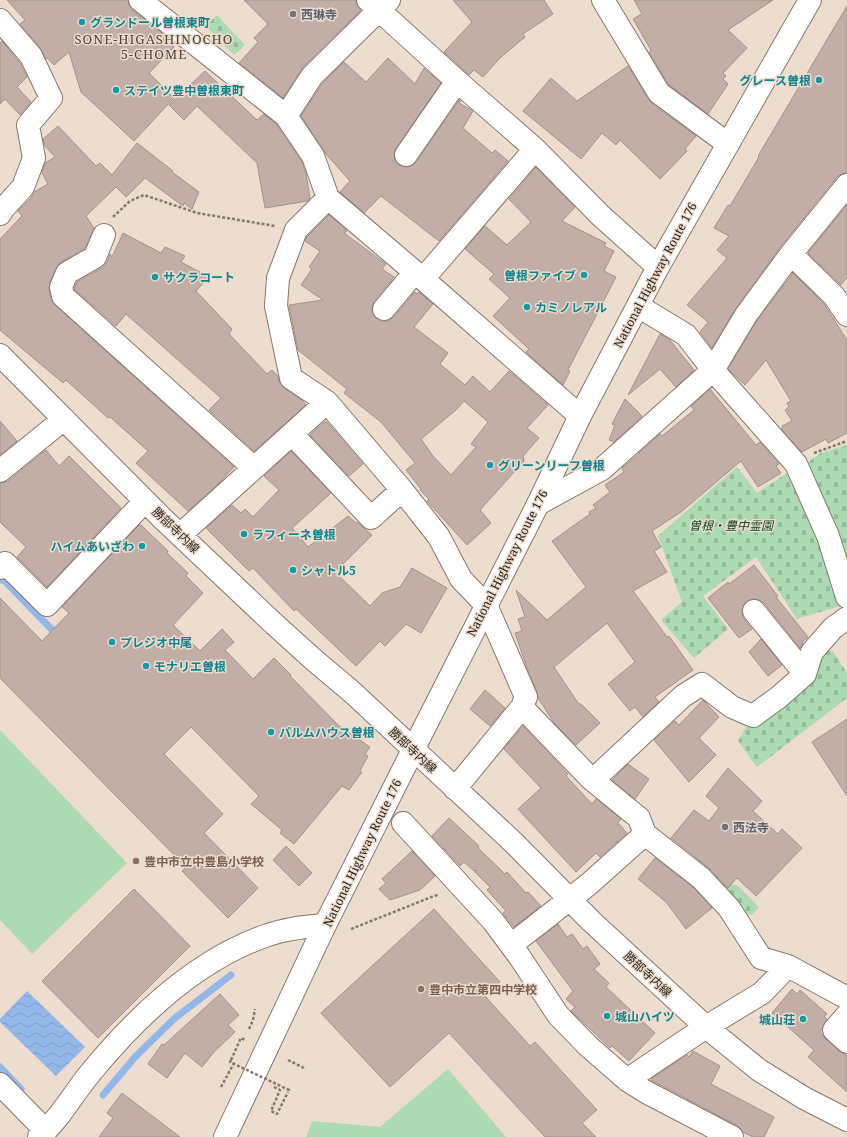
<svg xmlns="http://www.w3.org/2000/svg" width="847" height="1137" font-family="'Noto Serif','Noto Sans JP',serif">
<defs>
<pattern id="cemetery-stones" width="16" height="16" patternUnits="userSpaceOnUse"><rect width="16" height="16" fill="#abdab3"/><path d="M2 7V4a2 2 0 0 1 4 0v3zM10 15v-3a2 2 0 0 1 4 0v3z" fill="#93bb99"/></pattern>
<pattern id="water-waves" width="16" height="10" patternUnits="userSpaceOnUse"><rect width="16" height="10" fill="#93b7e9"/><path d="M0 5q4-4 8 0t8 0" fill="none" stroke="#7e9dc7"/></pattern>
</defs>
<rect width="100%" height="100%" fill="#edddcf"/>
<!-- cemetery -->
<path fill="url(#cemetery-stones)" d="M217 15 245 45 234 55 206 26Z
M847 445V574L805 464 821 453Z
M737 467 757 493 790 471 824 538 844 605 797 619 756 557 703 596 728 629 694 658 661 620 682 602 658 536Z
M833 651 847 673V698L757 767 738 741 746 727 801 688 822 652Z
M699 854 732 885H737L759 907 752 915 742 912 692 863Z"/>
<!-- garden -->
<path fill="#abdab3" d="M0 730 127 863 32 954 0 920Z
M448 1069 506 1137H306L312 1121 380 1127Z"/>
<!-- water -->
<path fill="url(#water-waves)" d="M27 991 85 1047 56 1076 0 1022V1019Z"/>
<g fill="none" stroke-linecap="round" stroke-linejoin="round">
<!-- stream -->
<path stroke="#93b7e9" stroke-width="7" d="M0 580H4L58 636
M0 1067 21 1089
M103 1095 135 1057 175 1018 231 975"/>
</g>
<!-- building -->
<path fill="#c2aea6" stroke="#a49189" fill-rule="evenodd" d="M7 0H128L129 5 132 10 162 33 160 34 174 47 149 73 174 98 134 141 81 92 69 52 54 65 47 58 46 59 40 48 20 24 25 20Z
M244 0H356V4L361 10 303 67 283 98 239 63 258 42 254 38 268 24Z
M453 0H544L553 14 523 34 525 37 500 58 483 77 474 70 469 75 444 52 472 22Z
M634 0H773L728 30 747 48 723 73 726 76 723 79 728 84 708 114 668 84 649 52 651 50 633 19 642 14Z
M847 6V173L842 174 837 177 781 246 736 308 712 348 700 332 708 322 687 305 727 258 717 250 729 236 714 228 728 205 730 206 759 157 758 156Z
M2 41 20 63 27 77 17 87 31 102 20 115 5 99 0 104V43Z
M388 58 415 84 424 68 441 83 396 148 394 154 395 160 399 165 405 167 412 166 416 162 459 100 461 101 459 103 473 111 463 128 492 153 495 150 508 161 439 241 381 196 364 213 340 192 350 181 326 154 301 116 322 84 344 62 366 82Z
M628 66 651 103 696 136 685 149 687 151 660 179 620 140 616 145 602 133 581 159 523 111 551 78 577 101Z
M205 71 257 120 264 114 277 125 302 162 306 174 310 198 308 201 265 208 257 163 197 106 184 120 169 105Z
M58 126 96 166 100 163 112 175 137 143 173 171 172 172 199 192 192 209 184 203 183 206 145 178 126 197 116 187 86 216 94 228 85 248 61 262 56 268 50 282 49 289 51 299 55 305 234 467 219 483 188 511 136 463 148 451 110 417 108 418 66 380 63 383 0 330V239L22 216 18 211 31 198 34 192 48 184 42 173 45 163 55 157 45 146 43 139Z
M536 167 575 207 562 221 606 243 604 246 614 251 604 271 616 277 568 370 570 371 563 385 526 352 529 349 493 316 510 298 489 279 494 274 465 249 485 226 507 245 531 222 509 199Z
M847 205V277L841 285 808 253Z
M329 215 347 231 344 233 386 264 382 269 394 277 374 301 372 306V313L376 318 382 321H389L394 317 415 292 417 294 419 292 433 304 414 327 448 353 440 364 465 385 473 376 490 392 509 371 548 405 527 428 539 438 523 456 524 461 480 510 491 523 467 545 427 501 429 499 420 490 421 489 406 470 415 463 381 422 344 393 347 389 298 350 289 305 323 300 301 285 312 269 309 267 320 251 305 241 307 237ZM464 401 488 422 471 444 476 447 451 475 433 456 421 439 456 410Z
M123 233 161 253 165 247 185 256 181 262 209 277 196 291 232 329 229 334 267 374 272 370 278 376 279 381 284 388 302 400 306 405 254 451 209 410 221 398 126 314 116 326 74 289 77 282 102 268 107 262 110 254 112 257Z
M793 273 824 304 847 340V433L828 443 826 439 802 452 781 429 783 428 782 426 792 421 785 410 789 407 787 403 791 401 766 360 745 385 728 369 756 322Z
M660 334 669 339 694 370 676 387 660 369 628 395Z
M710 389 756 445 760 442 779 464 776 466 781 473 758 487 741 461 681 512 652 531 661 547 654 551 667 572 633 591 667 637 669 636 693 670 655 697 659 702 643 717 635 707 630 711 608 684 635 662 607 623 554 667 578 703 582 705 600 723 576 745 555 724 538 698 537 692 527 668 515 633 522 631 518 619 525 617 516 590 547 620 586 587 552 541 590 514 589 512 596 508 593 505 610 492 605 485 624 472 622 468 640 453H639L660 434 662 436 694 410 691 406Z
M625 399 642 416 614 442 609 440 615 425 612 424Z
M0 421 17 441 0 455Z
M324 422H327L363 464 349 476 310 435Z
M46 450 59 466 69 456 121 508 47 587 17 557 26 547 0 522V483L8 481Z
M291 451 331 493 292 528 308 547 348 516 356 523 357 522 372 535 335 572 370 606 382 593 400 587 412 568 447 588 421 633 406 624 385 646 380 641 356 666 296 609 294 611 253 568 249 571 206 528 232 505 241 513 245 509 253 517 279 490 264 476Z
M139 525H141L168 551 167 553 188 573 186 576 203 593 173 625 200 651 222 629 234 642 225 650 253 679 274 658 291 675 290 676 338 725 370 747 365 754 368 756 360 771 362 772 349 790 342 786 294 844 280 833 282 830 251 804 259 796 191 727 164 754 223 814 204 833 258 888 228 918 182 871 186 867 0 678V598L42 641 69 613 62 607Z
M754 565 778 596 776 597 808 637 802 642 803 643 800 648 764 603 759 600 752 599 746 601 743 606 742 613 744 619 752 629 739 638 708 598 728 582 729 584Z
M761 639 782 665 768 676 749 652Z
M485 690 505 708 490 726 470 709Z
M703 700 719 717 699 738 716 755 689 782 654 740 675 721 679 725Z
M847 719V796L812 742Z
M523 726 568 774 566 776 592 804 596 799 621 819 618 823 627 833 600 857 596 853 576 872 518 809 541 788 504 749Z
M628 764 649 779 635 799 612 780Z
M728 768 762 801 753 811 778 834 782 829 802 848 756 896 737 878 728 888 709 868 671 838 694 810 709 821 719 808 706 796Z
M449 818 479 846 478 848 505 874 507 872 526 893 528 892 541 906 514 927 503 913 506 911 487 890 490 887 475 872 477 870 474 871 464 862 460 866 432 836Z
M286 846 312 873 299 886 273 860Z
M412 851 435 876 420 890 390 900 379 889 386 883 382 879Z
M655 858 693 887 712 908 686 929 666 902 638 879Z
M134 889 190 946 98 1038 42 981Z
M434 909 500 982 485 996 530 1046 535 1042 597 1110 582 1123 596 1137H545L449 1033 390 1087 321 1013Z
M558 924 567 937 572 934 583 949 587 946 600 964 594 969 609 983 606 987 655 1033 629 1061 612 1046 610 1048 571 1011 575 1007 566 999 573 991 536 941Z
M792 989 797 994 800 990 827 1014 824 1017 827 1019 820 1032 826 1039 839 1051 847 1056V1092L808 1057 814 1050 772 1013Z
M220 994 239 1015 228 1025 235 1032 214 1052 202 1067 185 1053 167 1078 148 1064 162 1044 164 1045Z
M693 1051 720 1066 711 1084 774 1117 764 1137H753L743 1132 738 1126 651 1080 652 1078 687 1055 689 1057Z
M122 1093 180 1137H99L113 1118 107 1113Z"/>
<g fill="none" stroke-linecap="round" stroke-linejoin="round">
<defs>
<path id="minor" d="M140 0 286 116
M368 0 457 81 535 149 600 215 658 267
M603 0 659 93 728 144
M0 20 31 56 51 98 28 125 34 158 23 187 3 209 0 214
M406 155 457 81
M328 198 423 279 580 416
M104 235 95 257 67 273 61 287 63 296 254 468
M791 254 834 296 847 315
M423 279 535 149
M638 306 686 335 713 370 796 464 828 536 847 597
M384 309 415 272
M0 355 163 519 272 622 314 660 352 692 514 843 591 921 706 1027 759 1070 804 1098 847 1120
M327 402 402 490 439 537 461 579 486 605 526 697 522 707 455 789
M292 434 371 518 402 490
M0 471 64 419
M538 504 602 469 713 370 746 315 791 254 847 185
M180 535 327 402 291 378 276 306 278 278 296 230 328 198 313 156 286 116 312 76 389 0
M0 568 5 563 47 605 145 501
M754 611 805 674
M522 707 590 778 639 818 645 834 701 878 729 908 761 958 788 966 847 998
M593 780 683 696 702 684 732 707 753 716 779 697 805 674 812 652 833 628 847 618
M403 823 493 921 519 956 558 1015 588 1046 627 1080 646 1092 732 1137
M511 945 589 884 645 834
M847 1015 834 1030 847 1042
M627 1080 706 1027 762 993 788 966
M0 1084 45 1130
M39 1137C60 1119 74 1092 92 1071 139 1014 197 959 268 935 287 928 306 927 325 925"/>
<path id="highway" d="M225 1137 325 925 413 750 538 504 580 416 658 267 810 0"/>
</defs>
<!-- minor casing -->
<use href="#minor" stroke="#86786c" stroke-width="24"/>
<!-- highway casing -->
<use href="#highway" stroke="#86786c" stroke-width="24"/>
<!-- path -->
<path stroke="#82786e" stroke-width="2.5" stroke-dasharray="3 2" stroke-linecap="butt" d="M113 217 130 201 144 195 197 213 275 226
M814 453 847 441
M351 929 434 896 438 895
M249 1029 253 1020 255 1009
M231 1060 241 1038 245 1040
M288 1060 304 1068
M221 1087 234 1063
M274 1087 280 1090 271 1111 277 1114 288 1092"/>
<!-- minor -->
<use href="#minor" stroke="#fff" stroke-width="22"/>
<!-- highway -->
<use href="#highway" stroke="#fff" stroke-width="22"/>
<!-- path-bridge -->
<path stroke="#82786e" stroke-width="2.5" stroke-dasharray="3 2" stroke-linecap="butt" d="M231 1060 230 1062 289 1090 288 1092"/>
</g>
<!-- markers -->
<g fill="#6b7280" stroke="#edddcf" stroke-width="1.5">
<circle cx="293" cy="14" r="4"/>
<circle cx="725" cy="827" r="4"/>
</g>
<g fill="#0f9aa8" stroke="#edddcf" stroke-width="1.5">
<circle cx="82" cy="22" r="4"/>
<circle cx="819" cy="80" r="4"/>
<circle cx="116" cy="90" r="4"/>
<circle cx="584" cy="275" r="4"/>
<circle cx="155" cy="277" r="4"/>
<circle cx="527" cy="307" r="4"/>
<circle cx="490" cy="465" r="4"/>
<circle cx="244" cy="534" r="4"/>
<circle cx="142" cy="546" r="4"/>
<circle cx="293" cy="570" r="4"/>
<circle cx="112" cy="642" r="4"/>
<circle cx="146" cy="666" r="4"/>
<circle cx="271" cy="732" r="4"/>
<circle cx="607" cy="1016" r="4"/>
<circle cx="803" cy="1019" r="4"/>
</g>
<g fill="#8d6e63" stroke="#edddcf" stroke-width="1.5">
<circle cx="136" cy="861" r="4"/>
<circle cx="421" cy="989" r="4"/>
</g>
<g text-anchor="middle" dominant-baseline="central" stroke-width="3" stroke-linejoin="round" paint-order="stroke">
<!-- worship labels -->
<g font-size="12" font-weight="bold" fill="#5b616d" stroke="#edddcf" text-anchor="start">
<text x="301" y="14">西琳寺</text>
<text x="733" y="827">西法寺</text>
</g>
<!-- culture labels -->
<g font-size="12" font-weight="bold" fill="#0d838f" stroke="#edddcf" text-anchor="start">
<text x="90" y="22">グランドール曽根東町</text>
<text x="811" y="80" text-anchor="end">グレース曽根</text>
<text x="124" y="90">ステイツ豊中曽根東町</text>
<text x="576" y="275" text-anchor="end">曽根ファイブ</text>
<text x="163" y="277">サクラコート</text>
<text x="535" y="307">カミノレアル</text>
<text x="498" y="465">グリーンリーフ曽根</text>
<text x="252" y="534">ラフィーネ曽根</text>
<text x="134" y="546" text-anchor="end">ハイムあいざわ</text>
<text x="301" y="570">シャトル5</text>
<text x="120" y="642">プレジオ中尾</text>
<text x="154" y="666">モナリエ曽根</text>
<text x="279" y="732">パルムハウス曽根</text>
<text x="615" y="1016">城山ハイツ</text>
<text x="795" y="1019" text-anchor="end">城山荘</text>
</g>
<!-- street labels -->
<g font-size="12" fill="#231d18" stroke="#edddcf">
<text transform="translate(655 275) rotate(-62)">National Highway Route 176</text>
<text transform="translate(176 530) rotate(44)">勝部寺内線</text>
<text transform="translate(507 563) rotate(-63)">National Highway Route 176</text>
<text transform="translate(413 750) rotate(43)">勝部寺内線</text>
<text transform="translate(362 853) rotate(-64)">National Highway Route 176</text>
<text transform="translate(648 974) rotate(43)">勝部寺内線</text>
</g>
<!-- park labels -->
<g font-size="12" font-style="italic" fill="#0f4a22" stroke="#edddcf">
<text x="731" y="525">曽根・豊中霊園</text>
</g>
<!-- education labels -->
<g font-size="12" font-weight="bold" fill="#785e54" stroke="#edddcf" text-anchor="start">
<text x="144" y="861">豊中市立中豊島小学校</text>
<text x="429" y="989">豊中市立第四中学校</text>
</g>
<!-- neighbourhood labels -->
<g font-size="13" letter-spacing="1" fill="#4f4237" stroke="#edddcf">
<text x="154" y="39">SONE-HIGASHINOCHO<tspan x="154" dy="15">5-CHOME</tspan></text>
</g>
</g>
</svg>
